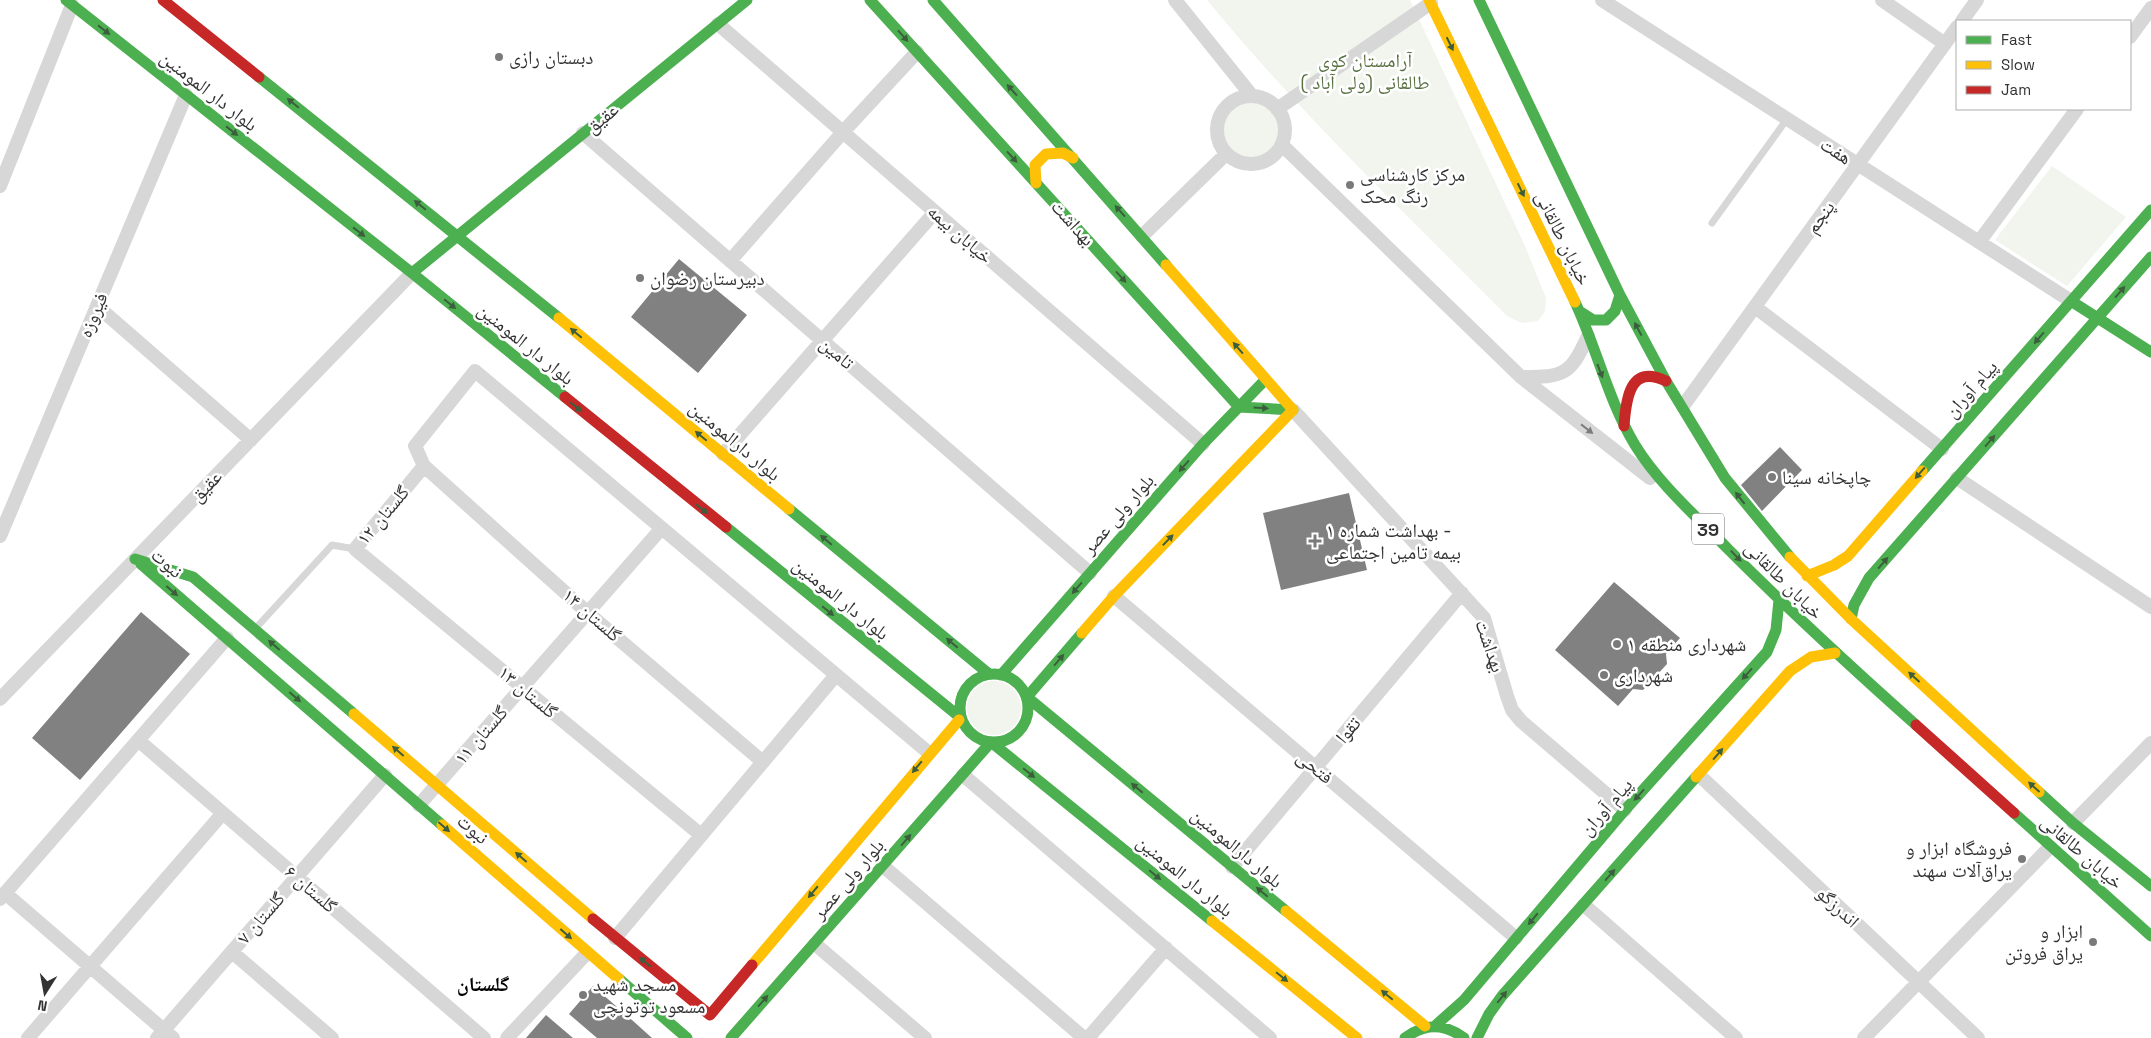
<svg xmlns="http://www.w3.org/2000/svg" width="2151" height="1038" font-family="'Space Grotesk','Noto Naskh Arabic',sans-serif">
<rect width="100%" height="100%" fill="#fff"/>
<!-- green -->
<path fill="#f1f5ed" d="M1207 0H1410L1525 246 1546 298 1545 311 1538 321 1522 323 1507 316C1405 213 1299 112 1207 0Z
M1222 131a29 29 0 1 1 58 0a29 29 0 1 1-58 0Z
M2052 166 2126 217 2067 286 1995 240Z
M967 708a27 27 0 1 1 54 0a27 27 0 1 1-54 0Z"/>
<!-- building -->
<path fill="#818181" d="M679 259 747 315 698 373 631 317Z
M1780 447 1802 470 1762 511 1741 485Z
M1349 493 1367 570 1281 590 1263 513Z
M1614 582 1680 638 1666 654 1667 664 1643 690 1633 689 1618 706 1555 650Z
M141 612 190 654 80 780 32 738Z
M593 986 632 1020 652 1038H597L569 1014Z
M546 1015 573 1038H526Z"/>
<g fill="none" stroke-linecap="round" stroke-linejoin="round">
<!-- lane -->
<path stroke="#d7d7d7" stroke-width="7" d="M1712 223 1787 119
M255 629 332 545 355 549"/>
<!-- street -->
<path stroke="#d7d7d7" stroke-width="14" d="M1175 0 1252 96
M1602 0 2071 301
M1882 0 1945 44
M1962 21 1977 0
M718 24 1203 444
M2130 37 2151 8
M1217 130a34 34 0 1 1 68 0a34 34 0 1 1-68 0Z
M1277 109 1431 3
M583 133 1090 573
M1282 145 1521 377 1650 478
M0 186 72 5
M1142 236 1226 154
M1979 242 2077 109
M730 261 843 132 917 52
M97 306 251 440
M1755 307 1942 449
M1521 377C1563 377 1570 376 1588 336
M1683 406 1957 27
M1293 410 1484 618 1507 696 1512 710 1521 721 1625 810
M723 454 935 212
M424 466 588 613 763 762
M1957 478 2151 607
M0 536 186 95
M1114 596 1516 938
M0 699 412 273
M138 740 484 1038
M963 775 1270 1038
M1699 775 1978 1038
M419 805 661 529
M2073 823 2151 743
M701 835 355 549 424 466 415 446 475 371 929 753
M883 866 1084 1038
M1232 867 1462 593
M5 893 173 1038
M0 899 227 638
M1584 905 1736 1038
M615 938 836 675
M815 944 925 1038
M232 952 332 1038
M28 1038 223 813
M157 1038 385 775
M507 1038 587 953
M1088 1038 1166 948
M1864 1038 2050 847"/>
<!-- fast -->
<path stroke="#4caf50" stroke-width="11" d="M66 0 412 273 565 397
M870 0 1239 407 1293 410
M933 0 1166 265
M1479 0 1620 295 1666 381 1725 478 1790 557
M259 77 559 318
M412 273 747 0
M2071 301 2151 352
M1575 302C1597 349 1608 400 1635 445 1659 484 1696 516 1728 549 1789 610 1852 668 1916 725
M1579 311 1593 320H1606L1615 311 1620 295
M1922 471 2151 210
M789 509 989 674
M726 527 961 718 959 720
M135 559 193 577 354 714
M141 564 442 825
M1851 619 1854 605 1869 578 2151 257
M1082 633 1027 697 1286 911
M960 708a34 34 0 1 1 68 0a34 34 0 1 1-68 0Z
M1001 675 1203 444 1265 380
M2039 792 2073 823 2151 886
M2014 813 2151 936
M619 979 687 1038
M1436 1025 1464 1000 1625 810 1767 652 1776 630 1779 600
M731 1038 991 742 1212 921
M1405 1038C1425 1023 1444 1023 1464 1038
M1477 1038 1489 1014 1502 996 1696 777"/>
<!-- slow -->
<path stroke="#ffc107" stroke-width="11" d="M1429 0 1575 302
M1036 183 1035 165 1046 154 1063 153 1073 158
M1166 265 1293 410
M559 318 789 509
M1790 557 1851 619 2039 792
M1807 576 1834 565 1848 556 1922 471
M1082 633 1114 596 1293 410
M354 714 593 919
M1696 777 1790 671 1811 657 1835 653
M442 825 619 979
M1286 911 1425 1026
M1212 921 1357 1038
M752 965 959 720"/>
<!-- jam -->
<path stroke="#c62828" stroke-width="11" d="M163 0 259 77
M565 397 726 527
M1624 426C1626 398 1630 364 1666 381
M1916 725 2014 813
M593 919 710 1015 752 965"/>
</g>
<!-- one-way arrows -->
<defs><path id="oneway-solid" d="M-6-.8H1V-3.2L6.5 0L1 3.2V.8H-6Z" transform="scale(1.25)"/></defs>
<g fill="#3c5e3d">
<use href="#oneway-solid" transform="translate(104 30) rotate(38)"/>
<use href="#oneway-solid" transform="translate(903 36) rotate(48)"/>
<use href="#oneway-solid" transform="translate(1450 44) rotate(64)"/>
<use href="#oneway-solid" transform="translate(1012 90) rotate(-132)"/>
<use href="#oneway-solid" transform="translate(293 103) rotate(-141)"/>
<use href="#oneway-solid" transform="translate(232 131) rotate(38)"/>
<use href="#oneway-solid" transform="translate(1012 157) rotate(48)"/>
<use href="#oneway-solid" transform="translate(1521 190) rotate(64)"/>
<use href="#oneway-solid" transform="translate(420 205) rotate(-141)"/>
<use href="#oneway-solid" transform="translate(1120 211) rotate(-132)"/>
<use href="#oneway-solid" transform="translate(359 232) rotate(38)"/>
<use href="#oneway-solid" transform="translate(1121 277) rotate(48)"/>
<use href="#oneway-solid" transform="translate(2120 292) rotate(-49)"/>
<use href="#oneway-solid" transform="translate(450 304) rotate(39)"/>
<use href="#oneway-solid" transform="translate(1638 329) rotate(-118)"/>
<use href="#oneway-solid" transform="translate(576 333) rotate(-140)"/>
<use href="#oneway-solid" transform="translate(2039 338) rotate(131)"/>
<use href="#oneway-solid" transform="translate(1238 348) rotate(-131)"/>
<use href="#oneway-solid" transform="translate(1600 371) rotate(69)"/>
<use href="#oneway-solid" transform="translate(576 407) rotate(39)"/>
<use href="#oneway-solid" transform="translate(1261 408) rotate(4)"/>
<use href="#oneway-solid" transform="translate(701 436) rotate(-140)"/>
<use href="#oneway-solid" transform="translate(1990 441) rotate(-49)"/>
<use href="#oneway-solid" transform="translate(1184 466) rotate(131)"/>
<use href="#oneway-solid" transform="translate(1920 473) rotate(131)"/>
<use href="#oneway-solid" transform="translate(1740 498) rotate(-128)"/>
<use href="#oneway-solid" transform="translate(702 509) rotate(39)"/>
<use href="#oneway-solid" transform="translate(826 540) rotate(-140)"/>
<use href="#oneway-solid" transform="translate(1168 540) rotate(-46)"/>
<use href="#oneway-solid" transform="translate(1736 556) rotate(46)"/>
<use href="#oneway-solid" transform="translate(1883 563) rotate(-49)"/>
<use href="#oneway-solid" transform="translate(1077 588) rotate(131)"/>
<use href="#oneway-solid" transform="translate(172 591) rotate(41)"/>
<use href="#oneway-solid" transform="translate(828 611) rotate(39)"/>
<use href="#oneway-solid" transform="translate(952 643) rotate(-140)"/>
<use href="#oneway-solid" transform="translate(274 645) rotate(-139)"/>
<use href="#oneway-solid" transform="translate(1059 660) rotate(-49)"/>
<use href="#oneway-solid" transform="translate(1747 674) rotate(132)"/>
<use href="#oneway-solid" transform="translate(1914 677) rotate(-138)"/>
<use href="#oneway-solid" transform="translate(295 697) rotate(41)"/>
<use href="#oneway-solid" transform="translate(398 751) rotate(-139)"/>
<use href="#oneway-solid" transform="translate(1718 754) rotate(-49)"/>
<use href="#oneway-solid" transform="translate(917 767) rotate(130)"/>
<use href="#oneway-solid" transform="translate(1029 773) rotate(39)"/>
<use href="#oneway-solid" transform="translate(2034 787) rotate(-138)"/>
<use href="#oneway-solid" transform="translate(1137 788) rotate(-140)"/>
<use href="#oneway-solid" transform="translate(1639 795) rotate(132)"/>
<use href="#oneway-solid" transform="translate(444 827) rotate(41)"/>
<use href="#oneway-solid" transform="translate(906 840) rotate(-49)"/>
<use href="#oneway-solid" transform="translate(521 857) rotate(-139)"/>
<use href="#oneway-solid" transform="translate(1155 875) rotate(39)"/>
<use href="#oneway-solid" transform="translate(1610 875) rotate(-49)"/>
<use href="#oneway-solid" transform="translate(813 892) rotate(130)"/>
<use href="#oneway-solid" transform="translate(1262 892) rotate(-140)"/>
<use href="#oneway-solid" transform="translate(1533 919) rotate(130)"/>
<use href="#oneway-solid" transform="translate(566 934) rotate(41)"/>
<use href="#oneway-solid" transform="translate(645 962) rotate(-141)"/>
<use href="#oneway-solid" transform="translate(1282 977) rotate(39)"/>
<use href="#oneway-solid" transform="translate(1387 995) rotate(-140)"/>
<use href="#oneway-solid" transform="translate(1502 997) rotate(-51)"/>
<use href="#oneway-solid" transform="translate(763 1001) rotate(-49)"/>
</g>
<use fill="#7d7d7d" href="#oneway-solid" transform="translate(1587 429) rotate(38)"/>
<!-- markers -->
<g fill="#7a7a7a" stroke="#fff" stroke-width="2">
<circle cx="499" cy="57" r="5"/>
<circle cx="1350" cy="185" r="5"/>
<circle cx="640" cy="278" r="5"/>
<circle cx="1772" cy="477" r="5"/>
<path d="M1312.5 533.5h5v5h5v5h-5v5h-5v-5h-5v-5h5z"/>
<circle cx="1617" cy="644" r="5"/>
<circle cx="1604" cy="675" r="5"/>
<circle cx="2022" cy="859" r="5"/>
<circle cx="2093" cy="942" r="5"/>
<circle cx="583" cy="995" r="5"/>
</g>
<g text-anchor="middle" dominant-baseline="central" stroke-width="5" stroke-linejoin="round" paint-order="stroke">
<!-- shield labels -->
<rect fill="#fff" stroke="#707070" stroke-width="1" x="1692" y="513.5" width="32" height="31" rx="4"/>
<g font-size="18" font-weight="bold" fill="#333">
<text x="1708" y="529">39</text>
</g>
<!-- poi labels -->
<g font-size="19" fill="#333" stroke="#fff" text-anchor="start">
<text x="509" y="57">دبستان رازی</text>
<text x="1360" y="174">مرکز کارشناسی<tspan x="1360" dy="22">رنگ محک</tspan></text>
<text x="650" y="278">دبیرستان رضوان</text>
<text x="1782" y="477">چاپخانه سینا</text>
<text x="1326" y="530">بهداشت شماره ۱ -<tspan x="1326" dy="22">بیمه تامین اجتماعی</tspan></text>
<text x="1627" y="644">شهرداری منطقه ۱</text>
<text x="1614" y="675">شهرداری</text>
<text x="2012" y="848" text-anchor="end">فروشگاه ابزار و<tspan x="2012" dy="22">یراق‌آلات‌ سهند</tspan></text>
<text x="2083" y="931" text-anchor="end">ابزار و<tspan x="2083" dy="22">یراق فروتن</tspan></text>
<text x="593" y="984">مسجد شهید<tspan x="593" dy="22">مسعود توتونچی</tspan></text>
</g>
<!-- park labels -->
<g font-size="19" fill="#56703f" stroke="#fff">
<text x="1365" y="60">آرامستان کوی<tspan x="1365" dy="22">طالقانی (ولی آباد )</tspan></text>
</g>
<!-- street labels -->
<g font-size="19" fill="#333" stroke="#fff">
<text transform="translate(209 91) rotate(38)">بلوار دار المومنین</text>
<text transform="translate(602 118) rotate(-39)">عقیق</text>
<text transform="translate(1836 151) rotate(33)">هفت</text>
<text transform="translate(1820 217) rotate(-54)">پنجم</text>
<text transform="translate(1073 223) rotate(48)">بهداشت</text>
<text transform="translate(960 234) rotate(41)">خیابان بیمه</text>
<text transform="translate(1563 238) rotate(64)">خیابان طالقانی</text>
<text transform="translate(93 315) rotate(-67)">فیروزه</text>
<text transform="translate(526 344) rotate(39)">بلوار دار المومنین</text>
<text transform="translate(837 353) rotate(41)">تامین</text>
<text transform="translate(1971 389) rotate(-49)">پیام آوران</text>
<text transform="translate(735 441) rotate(40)">بلوار دارالمومنین</text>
<text transform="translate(206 486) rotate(-46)">عقیق</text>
<text transform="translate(1118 514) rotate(-49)">بلوار ولی عصر</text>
<text transform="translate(383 515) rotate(-50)">گلستان ۱۲</text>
<text transform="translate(167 563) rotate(41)">نبوت</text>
<text transform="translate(1784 580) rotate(45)">خیابان طالقانی</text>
<text transform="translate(841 599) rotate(39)">بلوار دار المومنین</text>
<text transform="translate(592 615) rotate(41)">گلستان ۱۴</text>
<text transform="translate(1490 646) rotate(71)">بهداشت</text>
<text transform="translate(528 692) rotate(40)">گلستان ۱۳</text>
<text transform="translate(1348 730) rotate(-50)">تقوا</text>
<text transform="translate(481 735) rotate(-49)">گلستان ۱۱</text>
<text transform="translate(1315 767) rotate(40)">فتحی</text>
<text transform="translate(1606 807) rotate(-49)">پیام آوران</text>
<text transform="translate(473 829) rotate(41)">نبوت</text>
<text transform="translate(1237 848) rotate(40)">بلوار دارالمومنین</text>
<text transform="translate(2082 852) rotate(41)">خیابان طالقانی</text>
<text transform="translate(1185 876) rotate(39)">بلوار دار المومنین</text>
<text transform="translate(848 879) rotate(-49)">بلوار ولی عصر</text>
<text transform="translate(311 889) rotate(41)">گلستان ۶</text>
<text transform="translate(1838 907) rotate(43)">اندرزگو</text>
<text transform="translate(261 918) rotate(-49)">گلستان ۷</text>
</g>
<!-- neighbourhood labels -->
<g font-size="20" font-weight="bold" fill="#000" stroke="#fff">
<text x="483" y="984">گلستان</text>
</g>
</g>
<!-- legend -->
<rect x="1956" y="20" width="175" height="90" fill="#ffffff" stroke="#adadad"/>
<rect x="1966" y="36" width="25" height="8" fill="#4caf50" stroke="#adadad"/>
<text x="2001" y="45" font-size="15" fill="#333333">Fast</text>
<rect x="1966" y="61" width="25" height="8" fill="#ffc107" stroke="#adadad"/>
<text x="2001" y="70" font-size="15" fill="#333333">Slow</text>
<rect x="1966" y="86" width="25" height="8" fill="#c62828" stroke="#adadad"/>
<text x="2001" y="95" font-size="15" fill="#333333">Jam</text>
<!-- north arrow -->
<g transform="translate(45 993) rotate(191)" stroke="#ffffff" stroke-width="4" paint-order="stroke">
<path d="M0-4L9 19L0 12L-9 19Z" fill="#333333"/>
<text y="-8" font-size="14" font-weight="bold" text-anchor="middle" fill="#333333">N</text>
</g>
</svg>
